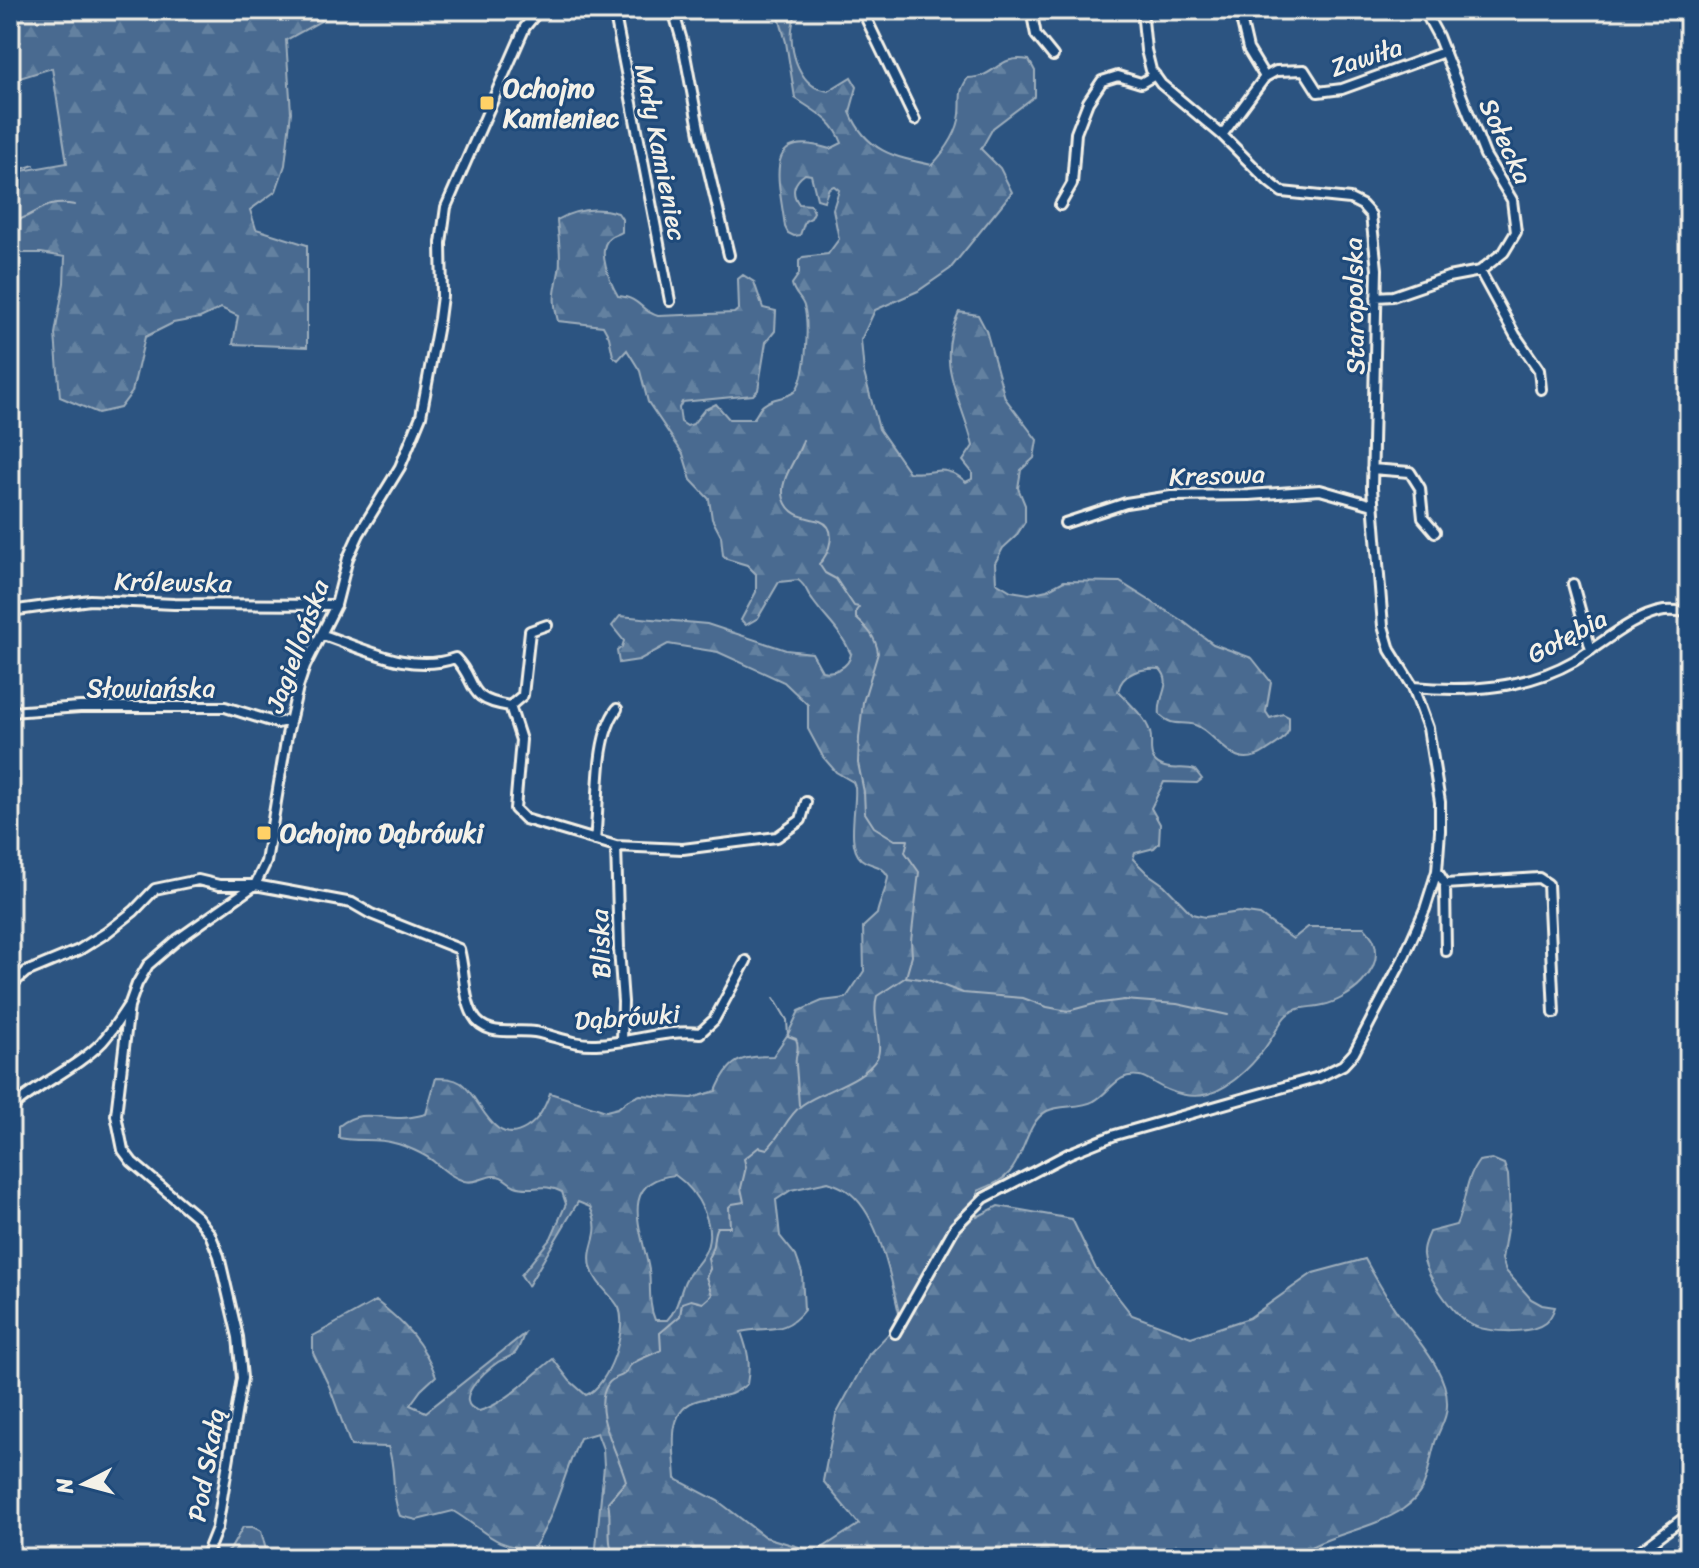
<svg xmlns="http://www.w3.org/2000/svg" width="1699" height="1568" font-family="Sriracha,sans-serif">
<defs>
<pattern id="forest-firs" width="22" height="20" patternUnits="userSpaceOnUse" patternTransform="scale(2)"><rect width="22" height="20" fill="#496b90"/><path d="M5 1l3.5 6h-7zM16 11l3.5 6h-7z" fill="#6481a0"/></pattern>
</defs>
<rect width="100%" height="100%" fill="#2c5481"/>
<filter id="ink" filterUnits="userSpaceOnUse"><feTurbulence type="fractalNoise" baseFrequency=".0125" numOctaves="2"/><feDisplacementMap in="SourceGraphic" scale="16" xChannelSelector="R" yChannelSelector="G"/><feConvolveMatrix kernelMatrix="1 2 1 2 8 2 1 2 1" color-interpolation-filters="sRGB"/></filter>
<g filter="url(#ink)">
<!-- forest -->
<path fill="url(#forest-firs)" stroke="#9eaebc" stroke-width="2" fill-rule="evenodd" d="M10 10H322L321 21 286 40 291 112 285 165 276 191 250 210 256 229 307 245V347L233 344 238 316 221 308 200 318 173 323 145 337 132 392 120 408 98 413 60 397 55 334 64 283 65 257 41 253H10V173L67 163 52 68 10 81Z
M777 10H799C784 29 793 75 815 87 816 88 827 91 828 91L851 77 857 87 850 112C866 151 893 157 932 165 945 151 958 133 960 114 962 97 957 93 968 78 999 77 996 54 1029 60L1035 71V96L993 128 981 149 1000 168 1012 192 950 269 918 291 875 310 861 340 864 373 879 429 909 472C935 476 942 461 966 482L972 479V472L963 461 973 446C961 396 934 364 959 312L978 315 986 330 1005 398 1037 440 1034 458 1021 470 1018 488 1025 505V522L1016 536 1003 548 995 563 996 582 1011 591 1029 594 1047 590 1064 581 1120 582 1184 622 1213 644 1252 658 1271 682 1266 712 1270 718 1283 714 1289 717V730C1284 741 1276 744 1266 751 1232 775 1216 731 1195 725 1181 721 1172 727 1160 715 1157 696 1174 683 1160 669 1142 668 1122 672 1118 691 1128 702 1146 717 1150 732 1154 745 1145 758 1162 766 1172 771 1184 766 1195 770L1202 779 1197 783 1164 782 1151 808 1160 824 1159 843 1154 848 1135 853 1133 859 1147 873 1164 885 1192 914 1205 917 1239 912 1260 915 1293 939 1308 927H1364C1367 931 1373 937 1374 941 1385 972 1348 1000 1323 1005 1311 1008 1298 1006 1288 1014 1281 1019 1276 1032 1271 1039 1258 1060 1233 1087 1208 1094 1191 1099 1171 1093 1156 1084 1151 1081 1145 1077 1140 1076 1116 1072 1111 1092 1094 1101 1080 1109 1061 1104 1047 1111 1026 1122 1025 1156 1009 1173 1001 1182 989 1186 978 1191L975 1208 977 1217 998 1206 1072 1219 1096 1269 1132 1315 1191 1337 1249 1318 1313 1273 1365 1259C1375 1277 1385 1295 1397 1312 1415 1338 1449 1371 1447 1406 1447 1421 1437 1432 1434 1446 1426 1474 1429 1491 1403 1509 1369 1531 1325 1534 1292 1558H595L604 1466 603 1449 597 1433 580 1438C564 1473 554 1519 533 1549 492 1547 485 1530 453 1511L417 1520 400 1516C390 1493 397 1470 388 1447L351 1446 329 1386 313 1353V1336L376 1301C404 1322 424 1344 436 1376L421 1390 410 1405 426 1412 524 1334C522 1339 519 1349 515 1353 511 1357 503 1359 498 1362 485 1371 450 1402 479 1411 506 1404 532 1375 553 1359L570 1381 586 1395C608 1387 628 1330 619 1308 611 1293 596 1286 591 1267 586 1243 604 1236 590 1207L578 1202 528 1286 521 1275 551 1238 566 1204 562 1192C543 1182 532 1192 515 1186 506 1182 504 1175 493 1176 483 1177 476 1184 464 1181 451 1177 443 1169 433 1161 424 1154 406 1146 394 1143 377 1138 357 1142 339 1138V1126C360 1109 376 1118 401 1118 409 1118 418 1116 426 1114L436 1078C445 1078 453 1078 461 1083 481 1097 492 1149 526 1128 539 1120 545 1107 550 1093L606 1111 618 1108 628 1100 640 1095 692 1098 716 1091C729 1060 739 1056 773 1056L788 1034 799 1011 822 1001 846 998 864 971 863 927 877 914C879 901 887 890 888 876 881 863 871 867 861 859 846 845 857 806 855 787L853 782 836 772 823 757 808 729V705L784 682 718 652 668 644 639 660 619 663 617 651 622 647 624 641 612 626 620 616 707 624 786 650 812 653 822 671C834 674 849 667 851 654 839 628 828 622 813 601 807 594 807 586 798 580L779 582 758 618 746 625 741 620 756 592V574L747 565 727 559 723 555 721 536 712 519 709 499 691 480 683 454 648 402 640 371 627 350 618 360 613 356 609 337 603 326 558 321C552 298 555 293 559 271 562 256 558 236 557 220 576 209 597 207 618 213L622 219V232C618 235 613 235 610 238 595 249 611 284 618 296 642 298 639 311 658 316L734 313 739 309 738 279 743 275 754 282 763 308 776 311 775 331 766 342 758 390 753 395 682 402 679 408 681 422 687 426 693 424 704 410 716 404 729 419H753C758 414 759 407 765 404 773 397 785 399 794 392 807 380 809 323 804 306 801 297 794 294 792 284L799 274V261L803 257 828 254 839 239 833 209 839 190 834 186 829 188 824 201 817 199 811 175 805 174C794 182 790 192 799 204L811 205 814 212 811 218 805 221 800 235 794 236 788 233 785 227C780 184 760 127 830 149L842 143C833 119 815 112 795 98L786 42ZM675 1175C698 1191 720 1229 703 1256 698 1265 690 1271 685 1281 679 1295 678 1309 667 1320H655C648 1304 651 1287 649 1270 643 1233 616 1181 675 1175ZM828 1182C834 1184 840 1186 846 1190 881 1213 891 1283 901 1321L869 1354 836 1415 823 1481 859 1524 816 1552 765 1537 718 1501 676 1479C675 1452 664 1409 699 1400 722 1393 726 1401 747 1384 751 1364 748 1351 741 1332 769 1326 785 1335 804 1310L802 1273 796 1256 780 1236 776 1200 791 1190Z
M1492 1159 1504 1164 1508 1175 1510 1211 1502 1259 1506 1271 1531 1299 1542 1305 1555 1307C1553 1313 1550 1319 1545 1323 1530 1335 1482 1333 1467 1322 1452 1313 1424 1272 1423 1255 1422 1246 1426 1240 1429 1232L1456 1225C1466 1204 1464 1180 1479 1161Z
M243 1527H253L261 1531 266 1550 272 1558H218L230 1550Z"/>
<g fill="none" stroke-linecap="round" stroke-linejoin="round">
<!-- stream -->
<path stroke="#a7b4c0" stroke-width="2" d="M10 45 21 42
M10 173 34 165
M10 222C38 217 40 199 75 205
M803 440C798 459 778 479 784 499 790 517 805 517 820 521 839 528 829 554 819 564L825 573 836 579 854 606 859 607 856 611V618C867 628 876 637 878 653L863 702 859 738 858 763 864 792 865 813 874 827 895 840H908L905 852 919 872 911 941 912 956 906 977
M774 998 787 1020 788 1036 796 1039C801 1049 794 1054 796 1065 797 1078 798 1090 799 1105
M614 1558C606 1540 612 1520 608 1502L626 1481C619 1453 590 1411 608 1384 613 1377 619 1378 624 1374 628 1371 628 1366 632 1364 640 1358 652 1355 661 1350L660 1333 680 1316 682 1303 691 1300 703 1303 712 1295 706 1277 710 1269 708 1258C717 1243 711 1238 717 1227H730L729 1207 732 1204 744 1202 741 1188 746 1167 744 1159 759 1147 767 1149C781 1136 787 1116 802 1105 823 1090 864 1081 877 1058 884 1044 871 1016 877 996L906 977 928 980 963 993 1023 998 1047 1007 1068 1011 1094 1004 1124 1000 1177 1004 1228 1015"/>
<defs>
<path id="minor" d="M614 10 670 301
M673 10 683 44 700 134 729 255
M862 10 915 120
M1031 10 1036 35 1053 56
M1239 10 1248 49 1265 77
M1265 77 1276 71 1304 70 1318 92 1342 89 1444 52
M1222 135 1265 77
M1060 205 1072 184 1076 133 1088 102 1102 81 1118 76 1141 83 1155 75
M1480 271 1515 335 1539 370 1541 389
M1376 297 1393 296 1448 277 1480 271 1504 252 1516 232 1512 200 1485 155 1438 36 1424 10
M1372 469 1410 472 1420 488 1423 518 1435 532
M1065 523 1126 503 1171 496 1249 495 1320 490 1373 505
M1573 584 1591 650
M10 611 90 600 174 604 336 605
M323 635C365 649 411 674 455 658 479 682 463 699 510 706L521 740 515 809 525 819 616 846 683 849 777 837 801 820 806 802
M1413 687C1468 692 1525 689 1574 661 1601 645 1632 616 1664 611 1672 610 1681 611 1689 612
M510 706 523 695 530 631 547 625
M10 712 80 707H225L277 723 290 720
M595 840C600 802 594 739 617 709
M616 846 619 949 623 1002 622 1041
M1437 871 1445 884 1446 951
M1445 884 1539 878 1548 884 1554 1013
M10 986 26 972 79 950 106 933 134 911 155 889 198 880 219 885H255L352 903 371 914 459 949C465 970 463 996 473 1015 485 1038 515 1029 535 1032 556 1036 573 1045 596 1044 631 1043 665 1029 700 1033L714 1020 746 961
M10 1109C38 1084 77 1068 102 1042 112 1031 120 1018 128 1006
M895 1333 955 1227 984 1198 1070 1153 1115 1135 1319 1077 1343 1065 1354 1053 1403 959 1425 909 1437 871 1440 831V802L1428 728 1413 687 1390 650 1383 626 1372 488 1377 269 1371 215 1362 205 1350 199 1282 192 1269 182 1222 135 1161 84 1151 70 1146 50 1142 10
M205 1558 217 1528 242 1378 238 1337 219 1256 210 1234 197 1217 132 1162 123 1150 116 1115 129 1006 137 984 148 965 177 940 255 885 266 862 287 735 298 687 305 666 336 605 348 558 359 534 400 467 421 416 439 319 442 296 441 243 446 207 525 27 539 10
M1574 1558 1637 1553 1689 1514"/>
</defs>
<!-- minor casing -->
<use href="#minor" stroke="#f4f1e8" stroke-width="14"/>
<!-- minor -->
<use href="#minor" stroke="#1f4a7a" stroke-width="8"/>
</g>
</g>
<!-- markers -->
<g fill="#ffd166" stroke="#1f4a7a" stroke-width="3">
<rect x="479" y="95" width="16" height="16" rx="4"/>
<rect x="256" y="825" width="16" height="16" rx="4"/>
</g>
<g text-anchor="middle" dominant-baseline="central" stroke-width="6" stroke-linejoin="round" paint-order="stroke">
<!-- street labels -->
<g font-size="26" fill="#f4f1e8" stroke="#1f4a7a">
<text transform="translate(1366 57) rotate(-18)">Zawiła</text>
<text transform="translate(1506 141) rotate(65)">Sołecka</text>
<text transform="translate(661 152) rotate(79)">Mały Kamieniec</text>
<text transform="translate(1354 306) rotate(-91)">Staropolska</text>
<text transform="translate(1217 475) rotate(-2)">Kresowa</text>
<text transform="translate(173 582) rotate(1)">Królewska</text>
<text transform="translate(1567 636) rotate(-28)">Gołębia</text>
<text transform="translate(297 646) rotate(-70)">Jagiellońska</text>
<text x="151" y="688">Słowiańska</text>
<text transform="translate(600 944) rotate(-92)">Bliska</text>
<text transform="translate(627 1017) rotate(-4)">Dąbrówki</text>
<text transform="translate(206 1465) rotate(-80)">Pod Skałą</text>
</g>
<!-- poi labels -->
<g font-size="26" font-weight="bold" fill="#f4f1e8" stroke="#1f4a7a" text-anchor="start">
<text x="503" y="88">Ochojno<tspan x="503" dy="30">Kamieniec</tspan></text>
<text x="280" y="833">Ochojno Dąbrówki</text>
</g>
</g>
<!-- margin -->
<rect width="1699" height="1568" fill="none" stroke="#1f4a7a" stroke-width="40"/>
<rect x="20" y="20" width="1659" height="1528" fill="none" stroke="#f4f1e8" stroke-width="3" filter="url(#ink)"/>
<!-- north arrow -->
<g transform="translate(84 1484) rotate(264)" stroke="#1f4a7a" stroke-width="6" paint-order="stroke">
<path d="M0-6L14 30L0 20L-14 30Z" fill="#f4f1e8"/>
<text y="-12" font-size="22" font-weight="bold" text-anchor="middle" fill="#f4f1e8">N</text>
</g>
</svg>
